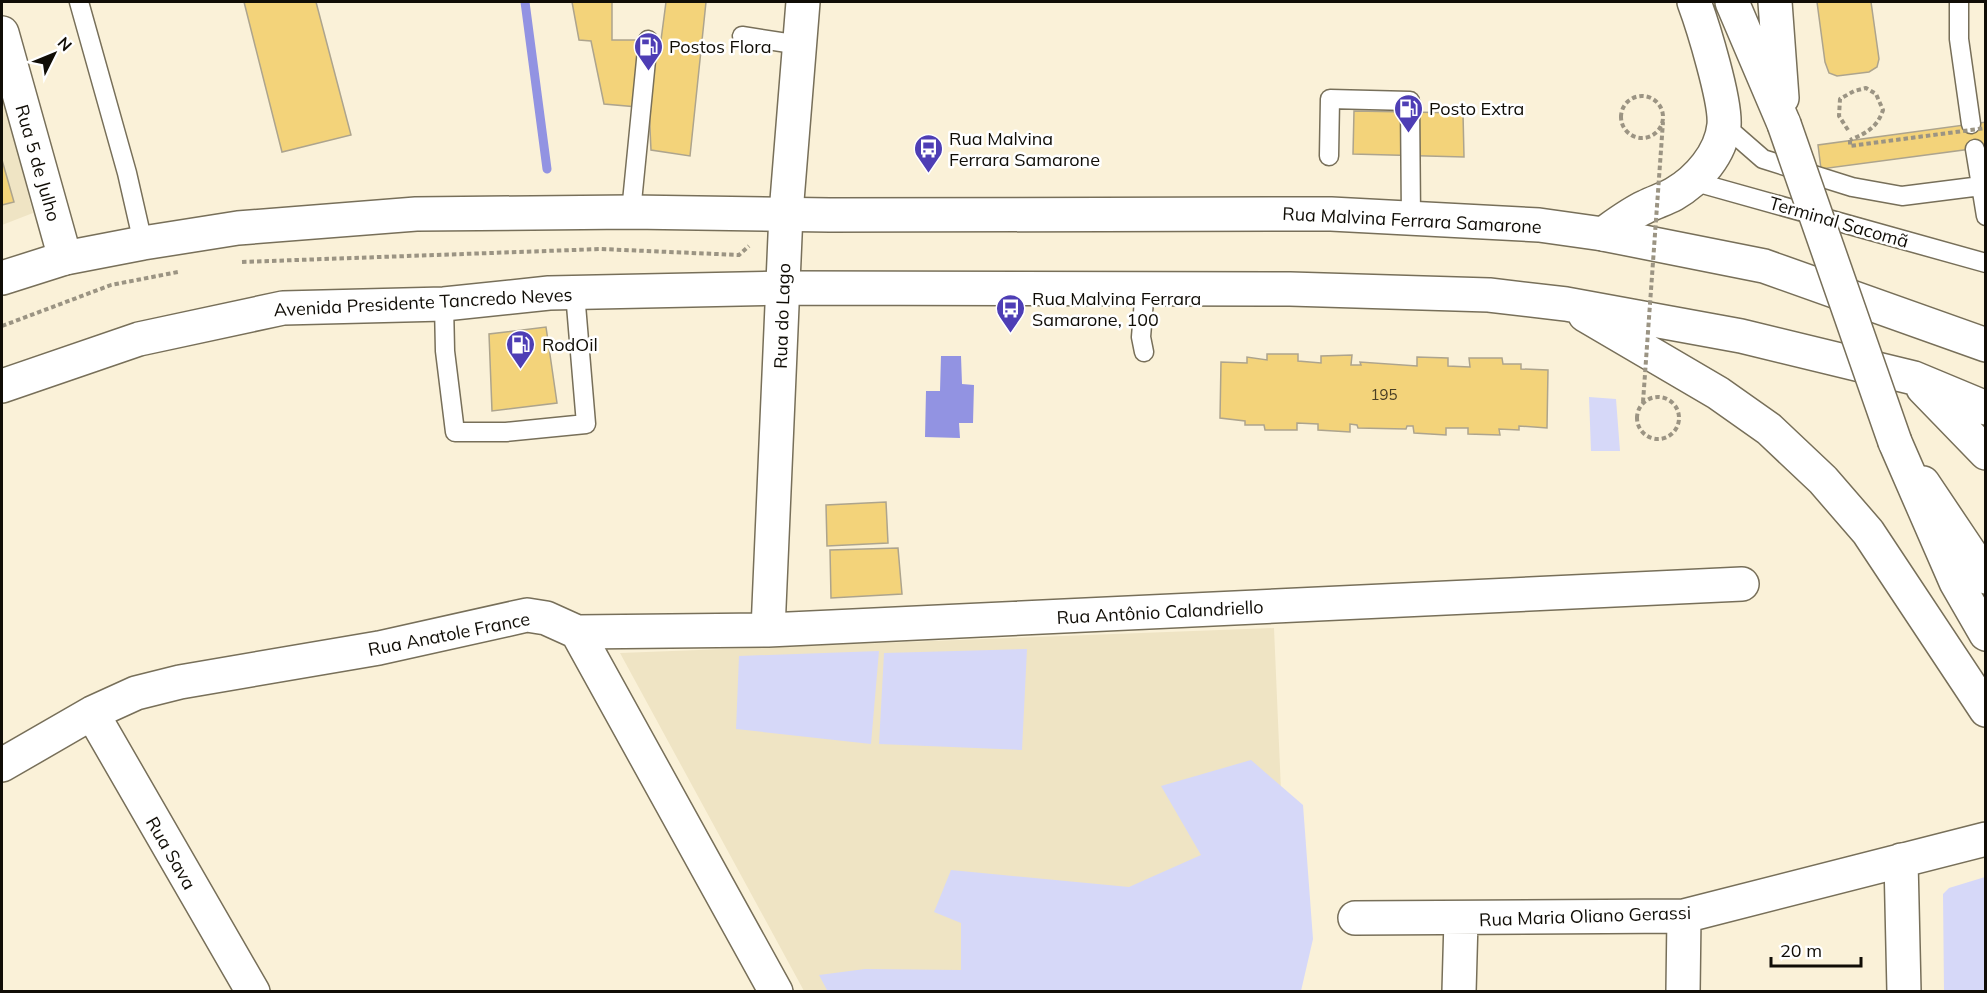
<svg xmlns="http://www.w3.org/2000/svg" width="1987" height="993" font-family="Mulish,sans-serif">
<rect width="100%" height="100%" fill="#faf1d8"/>
<!-- built -->
<path fill="#efe4c4" d="M2 91 33 213 2 225Z
M1274 628 1287 930 1280 991H804L620 653Z"/>
<!-- green -->
<path fill="#d6d8f8" d="M1589 397 1616 399 1620 451H1591Z
M1027 649 1022 750 879 744 884 653Z
M879 651 871 744 736 729 739 656Z
M1251 760 1303 805 1313 939 1301 991 828 992 819 975 865 969 961 970V923L934 912 951 870 1129 887 1201 855 1161 786Z
M1985 877V991H1944L1943 894 1949 888Z"/>
<!-- water -->
<path fill="#9293e2" d="M941 356H961L962 384 974 385 973 423H959L960 438 925 437 926 391H940Z"/>
<g fill="none" stroke-linecap="round" stroke-linejoin="round">
<!-- stream -->
<path stroke="#9293e2" stroke-width="9" d="M525 2 547 169"/>
</g>
<!-- building -->
<path fill="#f3d37a" stroke="#ada48d" stroke-width="1.5" d="M244 2H316L351 135 282 152Z
M572 2H612V40H661L666 2H706L690 156 651 150 649 108 604 104 591 41 579 40Z
M1817 2H1871L1879 59 1877 67 1869 72 1837 76 1829 73 1825 62Z
M1354 111 1463 113 1464 157 1353 154Z
M1986 122V147L1821 169 1818 145Z
M2 160 14 202 2 205Z
M546 327 557 403 492 411 489 334Z
M1267 354H1298V361L1321 363V356L1352 355 1351 365H1361L1360 362 1417 366V357L1448 358V366L1470 367 1469 358H1502L1503 364H1521V369L1548 370 1547 428 1519 426V430L1499 429 1500 435 1468 434V428H1446V435L1414 433 1413 426H1407L1406 429 1358 428 1357 425 1350 424V432L1318 430V424L1297 423V430H1265L1264 425H1245V421L1220 418 1221 362 1247 363V357L1267 360Z
M886 502 888 543 827 546 826 505Z
M898 548 902 594 831 598 830 550Z"/>
<g fill="none" stroke-linecap="round" stroke-linejoin="round">
<defs>
<path id="lane" d="M79 2 127 173 143 243
M1959 2V39L1971 124
M742 36 800 45
M1724 125 1763 159 1852 187 1902 196 1981 186
M1975 149 1986 216
M1329 156 1330 99 1410 101 1411 219
M1692 181 1986 263
M631 212 648 40
M444 304 445 351 455 432H506L586 424 575 293
M1144 352 1141 337 1145 288"/>
<path id="street" d="M2 33 65 258
M768 630 786 213 803 2
M577 632 768 630 1742 584
M92 713 253 992
M2 765 92 713 136 693 180 682 379 648 527 615 546 618 577 632 776 992
M1901 860 1904 992
M1355 918 1684 916 1986 839
M1459 992 1461 920
M1683 992 1684 916"/>
<path id="secondary" d="M1732 2 1784 124
M1775 2 1782 98
M1603 234C1617 224 1630 214 1645 207 1655 202 1665 199 1674 194 1698 180 1721 154 1724 125 1726 101 1703 26 1694 2
M1923 483 1986 577"/>
<path id="highway" d="M2 278 65 258 143 243 238 228 416 214 631 212 830 215 1331 214 1539 225 1603 234 1764 266 1986 345
M1585 315 1718 393 1769 429 1823 480 1868 532 1986 710
M2 386 139 339 283 308 444 304 549 293 784 288 1290 289 1489 295 1566 304 1741 336 1914 378 1986 408
M1923 388 1986 453
M1895 442 1956 582 1986 634"/>
</defs>
<!-- lane casing -->
<use href="#lane" stroke="#776f59" stroke-width="21"/>
<!-- street casing -->
<use href="#street" stroke="#776f59" stroke-width="36"/>
<!-- secondary casing -->
<use href="#secondary" stroke="#776f59" stroke-width="36"/>
<!-- highway casing -->
<use href="#highway" stroke="#776f59" stroke-width="36"/>
<!-- path -->
<path stroke="#9b9483" stroke-width="4" stroke-dasharray="4.5 3" stroke-linecap="butt" d="M1621 117a21 21 0 1 1 42 0a21 21 0 1 1-42 0Z
M1848 130 1839 116 1840 99 1854 91 1866 88 1876 94 1883 110C1877 128 1866 133 1850 140
M242 262 601 249 739 255 749 246
M2 326 111 285 178 272
M1637 418a21 21 0 1 1 42 0a21 21 0 1 1-42 0Z"/>
<!-- lane -->
<use href="#lane" stroke="#fff" stroke-width="18"/>
<!-- street -->
<use href="#street" stroke="#fff" stroke-width="33"/>
<!-- secondary -->
<use href="#secondary" stroke="#fff" stroke-width="33"/>
<!-- highway -->
<use href="#highway" stroke="#fff" stroke-width="33"/>
<defs>
<path id="secondary-bridge" d="M1784 124 1895 442"/>
</defs>
<!-- secondary-bridge casing -->
<use href="#secondary-bridge" stroke="#776f59" stroke-width="36" stroke-linecap="butt"/>
<!-- path-bridge -->
<path stroke="#9b9483" stroke-width="4" stroke-dasharray="4.5 3" stroke-linecap="butt" d="M1850 140V146L1986 128
M1643 402 1663 122"/>
<!-- secondary-bridge -->
<use href="#secondary-bridge" stroke="#fff" stroke-width="33"/>
</g>
<!-- icons -->
<defs>
<symbol id="fuel-pin" viewBox="-11 -11 22 30"><path d="M0 17L-7.5 6A9.5 9.5 0 1 1 7.5 6Z" fill="#4e3eb5" stroke="#fff"/><path d="M-5.5-6h7V0h2V4h1.3V-2.5L3-4.5l.8-.8L6-3V5H2.5V1h-1V6h-7ZM-4.2-4.7v3.2H.2V-4.7Z" fill="#fff"/></symbol>
<symbol id="bus-pin" viewBox="-11 -11 22 30"><path d="M0 17L-7.5 6A9.5 9.5 0 1 1 7.5 6Z" fill="#4e3eb5" stroke="#fff"/><path d="M-5-6H5V4H4V6H2V4H-2V6H-4V4H-5ZM-3.5-4V0h7V-4ZM-3.5 1.2v1.5H-2V1.2ZM2 1.2v1.5H3.5V1.2Z" fill="#fff"/></symbol>
</defs>
<g fill-rule="evenodd">
<use href="#fuel-pin" x="632" y="30" width="33" height="45"/>
<use href="#fuel-pin" x="1392" y="92" width="33" height="45"/>
<use href="#bus-pin" x="912" y="132" width="33" height="45"/>
<use href="#bus-pin" x="994" y="292" width="33" height="45"/>
<use href="#fuel-pin" x="504" y="328" width="33" height="45"/>
</g>
<g text-anchor="middle" dominant-baseline="central" stroke-width="5" stroke-linejoin="round" paint-order="stroke">
<!-- number labels -->
<g font-size="15" fill="#493e23">
<text x="1384" y="394">195</text>
</g>
<!-- poi labels -->
<g font-size="18" fill="#100d06" stroke="#fff" text-anchor="start">
<text x="669" y="46">Postos Flora</text>
<text x="1429" y="108">Posto Extra</text>
<text x="949" y="138">Rua Malvina<tspan x="949" dy="21">Ferrara Samarone</tspan></text>
<text x="1032" y="298">Rua Malvina Ferrara<tspan x="1032" dy="21">Samarone, 100</tspan></text>
<text x="542" y="344">RodOil</text>
</g>
<!-- street labels -->
<g font-size="18" fill="#100d06" stroke="#fff">
<text transform="translate(38 163) rotate(74)">Rua 5 de Julho</text>
<text transform="translate(1412 220) rotate(3)">Rua Malvina Ferrara Samarone</text>
<text transform="translate(1839 222) rotate(16)">Terminal Sacomã</text>
<text transform="translate(423 302) rotate(-3)">Avenida Presidente Tancredo Neves</text>
<text transform="translate(782 316) rotate(-88)">Rua do Lago</text>
<text transform="translate(1160 612) rotate(-3)">Rua Antônio Calandriello</text>
<text transform="translate(449 634) rotate(-11)">Rua Anatole France</text>
<text transform="translate(171 853) rotate(60)">Rua Sava</text>
<text transform="translate(1585 916) rotate(-2)">Rua Maria Oliano Gerassi</text>
</g>
</g>
<!-- border -->
<rect width="1987" height="993" fill="none" stroke="#100d06" stroke-width="6"/>
<!-- north arrow -->
<g transform="translate(54 54) rotate(47)" stroke="#ffffff" stroke-width="4.5" paint-order="stroke">
<path d="M0-4.5L10 22L0 15L-10 22Z" fill="#100d06"/>
<text y="-9" font-size="16" font-weight="bold" text-anchor="middle" fill="#100d06">N</text>
</g>
<!-- scale -->
<path d="M1771 957v9h90v-9" fill="none" stroke="#100d06" stroke-width="3"/>
<text x="1780" y="957" font-size="18" fill="#100d06" stroke="#ffffff" stroke-width="4.5" paint-order="stroke">20 m</text>
</svg>
